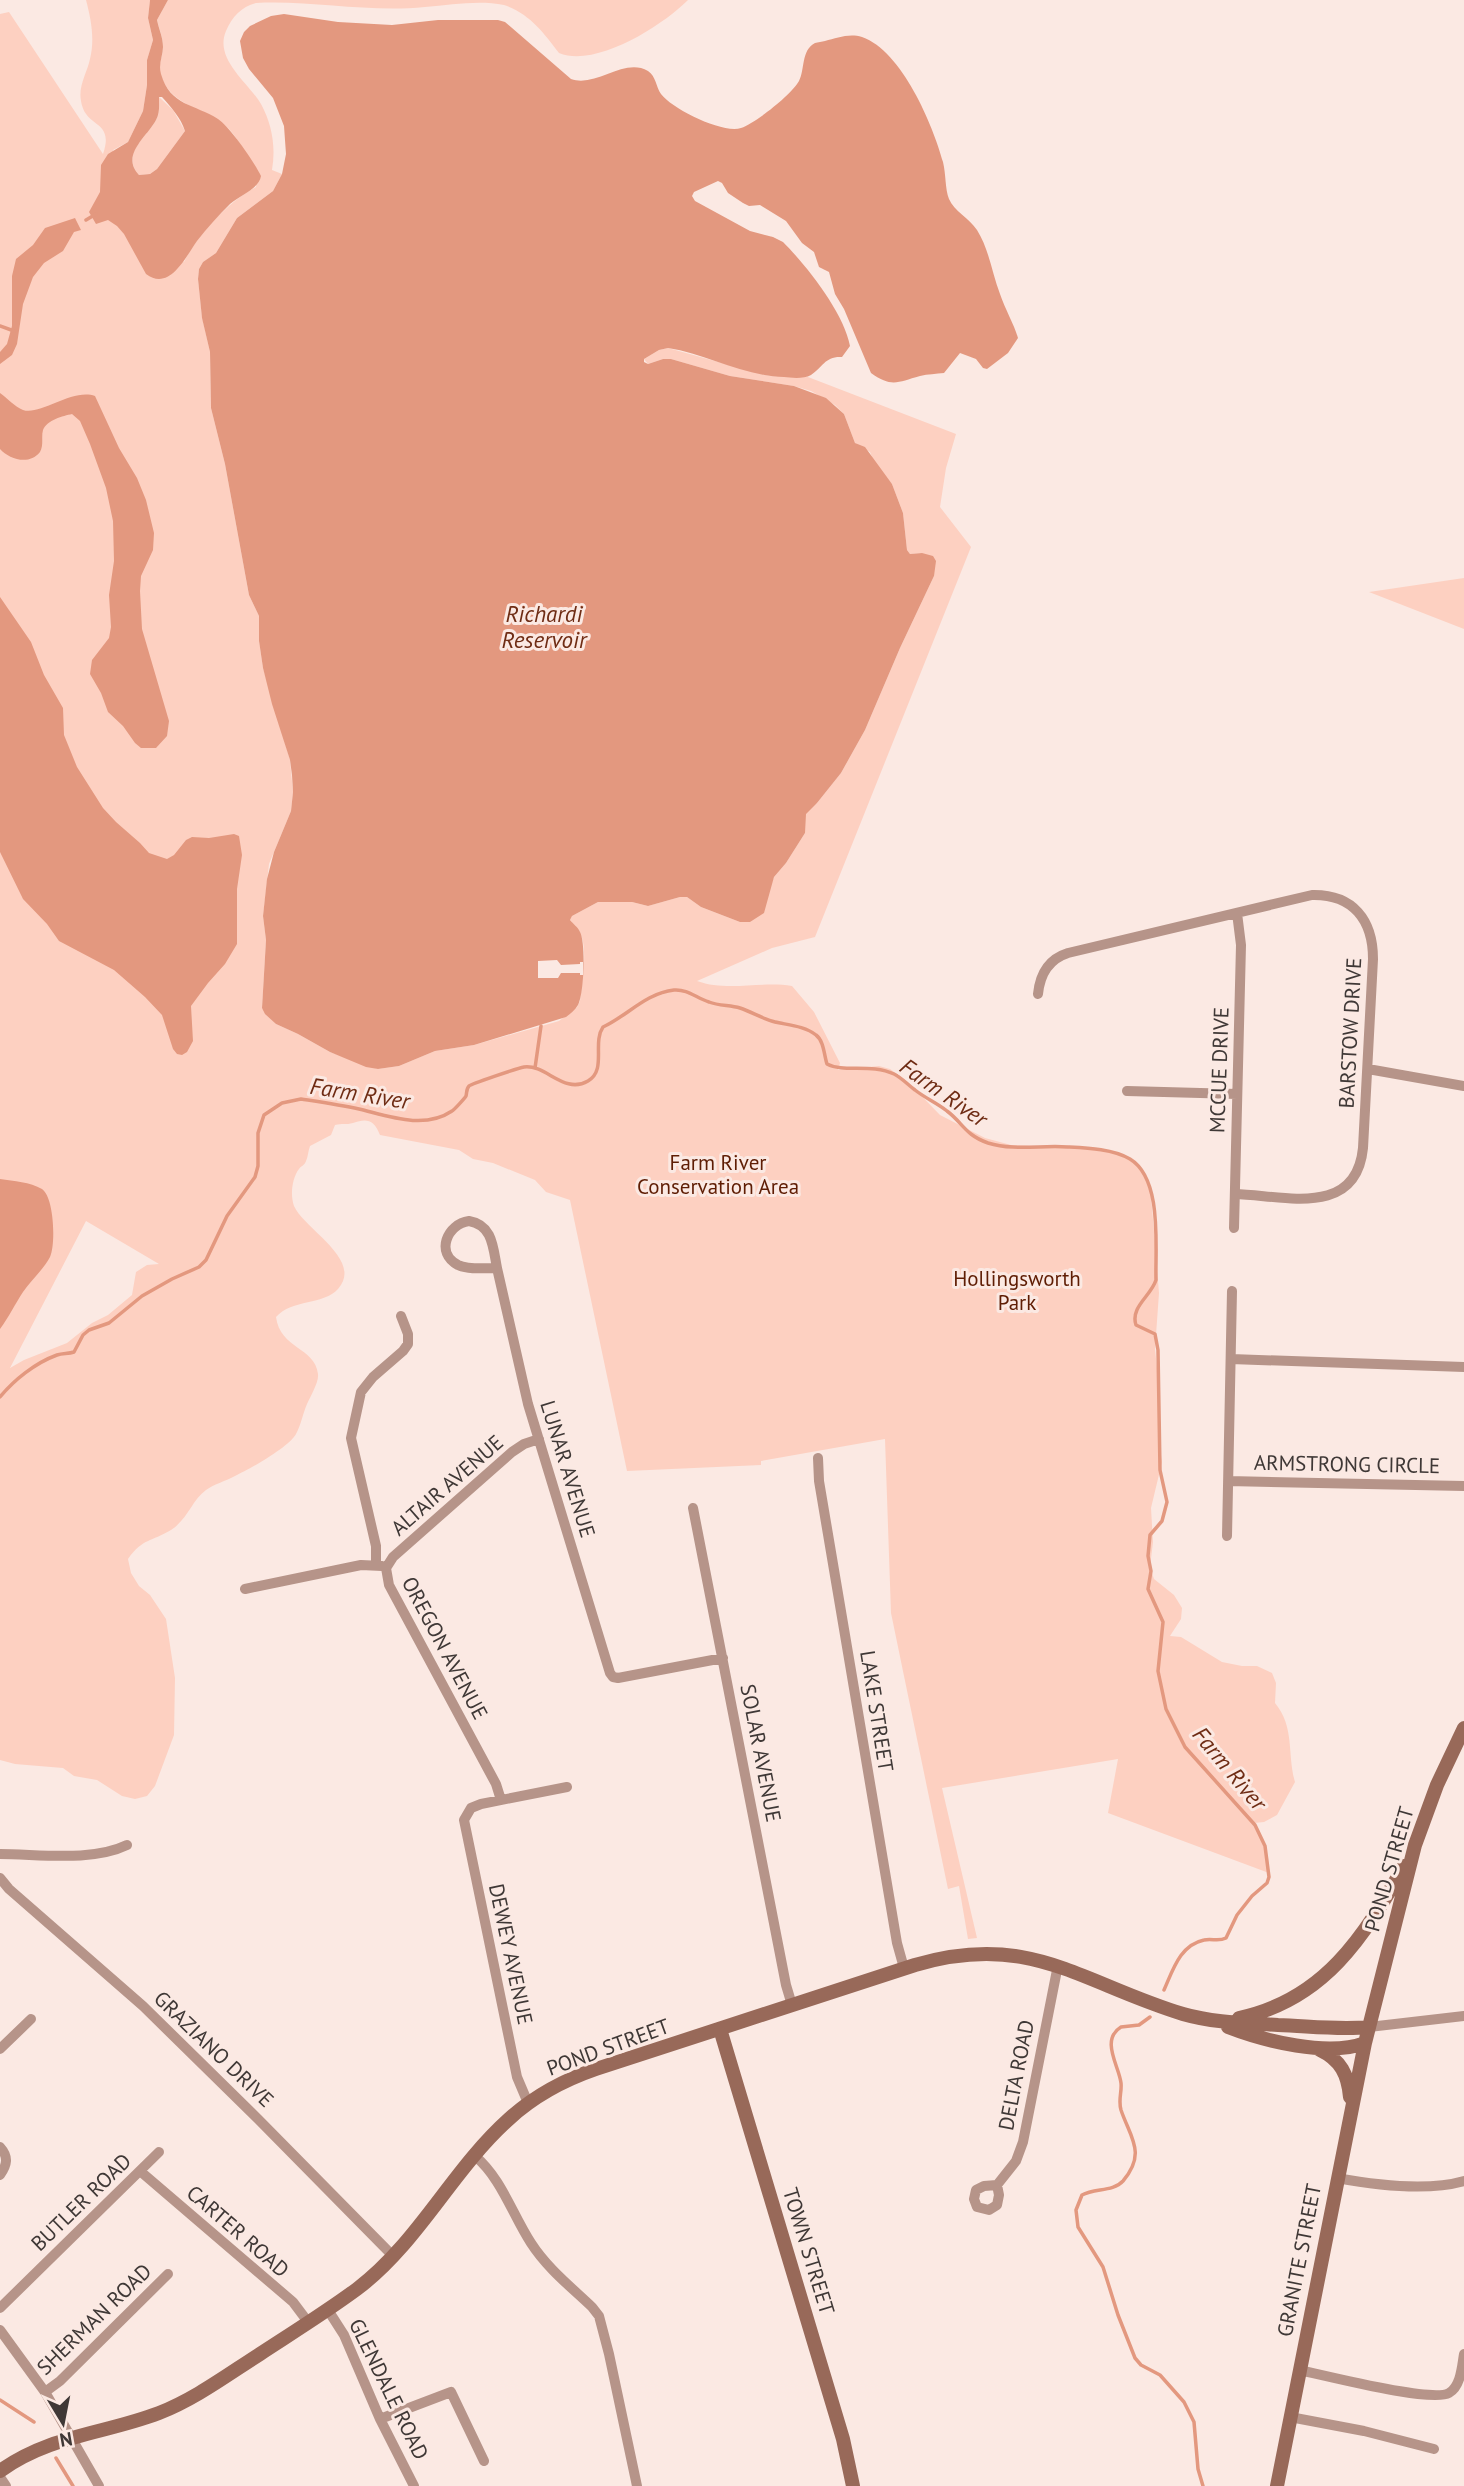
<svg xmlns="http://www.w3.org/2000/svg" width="1464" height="2486" font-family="'PT Sans',sans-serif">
<rect width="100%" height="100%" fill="#fbe9e3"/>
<!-- green -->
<path fill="#fdd0c1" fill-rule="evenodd" d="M86 0H150L148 18 153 40 147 60V85L143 111 128 142 113 150 184 262C196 236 230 200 256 187L257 169C246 157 240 141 229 129 207 107 170 108 160 73 158 64 163 56 163 47 163 37 159 29 157 20L168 0H688C662 26 596 68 559 53 544 33 529 13 504 5 478 0 452 5 425 7 369 13 311 0 256 3 241 7 232 17 226 31 214 59 248 82 261 104 272 124 276 147 272 170L282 174 273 191 237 218 216 253 203 262 199 269 198 279 202 317 210 352 211 408 225 464 249 595 259 616V641L263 668 290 760 293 792 291 811 269 864 263 916 266 940 262 1008 276 1024 298 1034 330 1052 378 1069 399 1066 435 1051 474 1045 559 1021 577 1007 580 1001C582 984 587 953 582 938 579 930 574 926 570 920L572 916 598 902H632L648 906 680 897H687L701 907 740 922H750L770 887 774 877 786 863 805 833V814L817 803 841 773 865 730 900 648 934 576 922 553 910 554 907 550 903 513 892 484 874 462 870 452 855 443 844 414 835 405 811 391 794 386 730 376 671 359H663L648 364 644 359 659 350 668 348 769 376 808 377 956 434 946 468 940 507 971 547 815 937 772 948 697 981C727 992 761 981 792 986L814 1012 840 1063 838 1070 879 1066 890 1069 908 1082 940 1115 985 1138 1011 1145 1067 1147 1117 1152 1133 1161 1146 1177 1151 1195 1159 1293 1155 1349 1160 1397 1158 1437 1162 1462 1151 1508 1153 1542 1150 1567 1154 1579 1174 1595 1182 1608 1181 1619 1170 1636 1181 1637 1222 1662 1242 1666H1257L1272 1673 1276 1683 1275 1703C1295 1727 1287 1754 1295 1782L1277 1815 1264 1822 1254 1823 1268 1857 1269 1873 1108 1813 1118 1759 942 1788 977 1938 968 1939 959 1886 948 1889 891 1613 885 1439 761 1461V1465L627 1471 570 1200 546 1192 535 1180 493 1163 473 1159 459 1150 380 1135C374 1120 367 1118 353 1123 346 1125 342 1123 335 1125L331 1135 310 1146C308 1151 308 1157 306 1161 305 1165 301 1166 299 1169 292 1178 290 1195 294 1206 304 1229 364 1260 338 1289 324 1305 292 1299 276 1317 280 1349 315 1347 318 1374 319 1382 311 1395 307 1404 303 1413 301 1425 296 1434 289 1447 250 1469 235 1476 226 1481 214 1484 206 1490 192 1500 188 1519 171 1530 151 1542 143 1538 128 1559L131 1573 139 1586 150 1595 166 1619 175 1678 174 1735 155 1786 147 1796 135 1799 122 1796 97 1780 74 1776 63 1768 15 1764 0 1760V14L9 12 103 154C115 119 85 129 81 101 78 86 87 73 90 59 95 39 91 19 86 0ZM86 1221 159 1264 147 1265 136 1272 132 1295 108 1315 92 1323 67 1343 24 1360 10 1368Z
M159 97 173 110 185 131 157 169 150 174 139 175C120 154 147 137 156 120 160 113 159 105 159 97Z
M1464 578V629L1369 592Z"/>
<!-- water -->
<path fill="#e3987f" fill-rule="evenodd" d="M150 0H168L157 20C159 30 163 37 163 47 163 56 158 64 161 74 170 106 195 104 218 119 230 127 255 163 261 176 259 189 240 195 230 204 219 215 207 228 197 241 186 256 170 292 146 274L124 234 117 226 108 220 96 224 89 212 100 192 101 165 108 154 128 142 143 111 147 85V60L153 40 148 18ZM159 97H162C171 107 181 118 185 131L157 169 150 174 139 175C120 155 147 137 156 120 160 113 159 105 159 97Z
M284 14 338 22 392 25 438 20H498L505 22 571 79C596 88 624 57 648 71 656 76 656 87 661 94 672 109 723 134 741 128 757 122 791 95 799 81 805 70 801 50 815 43 818 42 822 42 825 41 837 38 849 33 862 37 902 51 933 125 943 162 946 174 945 189 949 199 954 211 969 218 977 230 989 249 992 273 1000 294 1005 309 1014 324 1018 338L1008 353 987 369 983 368 976 359 960 353 944 373C936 374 928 374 920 376 898 382 892 388 871 373L844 309 835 294 829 272 819 267 814 252 802 243 786 221 760 205 749 206 743 203 728 193 722 183 718 181 694 192 692 196 695 201 750 231 773 237 783 242C807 266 844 313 850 346L842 357C825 356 823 367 811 375 804 379 792 378 784 377 743 376 707 354 668 348L659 350 644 359V362L648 364 663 359H671L730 376 794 386 826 398 844 414 855 443 865 447 892 484 903 513 907 550 910 554 922 553 933 556 936 561 934 576 900 648 865 730 841 773 817 803 806 814 805 833 786 863 774 877 764 913 750 922H740L701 907 687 897H680L648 906 632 902H598L572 916 570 920C573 924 578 927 580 932 586 943 584 994 578 1005 575 1010 571 1013 566 1017L474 1045 435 1051 399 1066 378 1069 366 1067 330 1052 298 1034 276 1024 265 1014 262 1008 266 940 263 916 267 879 274 852 291 811 293 792 292 775 290 760 272 704 263 668 259 641V616L249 595 225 464 211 408 210 352 202 318 198 279 199 269 203 262 216 253 237 218 273 191 282 174 286 154 284 126 273 98 249 69 243 58 240 41 244 32 250 26 271 16Z
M75 218 81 230 74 232 63 251 44 263 33 277 23 304 17 344 12 355 0 364V352L7 344 12 326V276L16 259 33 245 45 228Z
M0 393C7 398 15 407 23 410 40 416 72 388 95 396L119 448 137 478 146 500 154 533 153 550 141 576 140 591 142 629 169 721 167 736 156 748H141L135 743 123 726 108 712 101 693 90 674 92 660 109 638 111 627 109 595 114 561 113 521 106 488 90 444 80 421 72 414C63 416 47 420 43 430 41 437 44 445 40 452 29 466 9 459 0 449Z
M0 597 31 642 44 675 63 708 64 735 77 767 103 808 116 822 140 843 149 853 167 859 174 855 186 840 192 837 209 838 234 834 239 836 242 855 237 889V944L225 964 208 983 191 1006 193 1041 187 1052 182 1055 177 1054 173 1049 162 1015 145 997 114 970 59 941 47 924 23 899 0 852Z
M0 1179C14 1181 30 1182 42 1189 54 1197 56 1244 50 1257 44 1269 31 1280 23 1292 15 1304 9 1317 0 1329Z"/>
<!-- pier -->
<path fill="#fbe9e3" d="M557 960 561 965 580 964V962H583V975H580V973H561L558 978H538V961Z"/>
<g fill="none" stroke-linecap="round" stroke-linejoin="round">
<!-- stream -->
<path stroke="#e3987f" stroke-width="3.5" d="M86 220 96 214
M0 326 14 331
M535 1068 541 1026
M0 1397C14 1380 35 1363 57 1355 63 1353 68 1354 74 1352L83 1335 89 1330 109 1323 142 1296 172 1279 199 1267 206 1260 227 1216 255 1177 258 1166V1133L264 1115 282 1103 301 1099C320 1102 340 1105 359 1109 388 1116 424 1130 452 1111 454 1110 465 1098 466 1096 467 1093 466 1089 469 1086 471 1084 518 1068 524 1067 546 1064 564 1095 588 1081 607 1070 592 1043 603 1027 627 1016 646 993 674 990 688 989 696 998 709 1002 719 1006 730 1005 740 1008 752 1012 763 1019 775 1022 788 1025 805 1026 816 1035 824 1041 824 1055 827 1064 844 1073 871 1063 894 1074 902 1078 908 1085 915 1090 925 1098 937 1103 947 1111 963 1123 965 1135 988 1143 1014 1151 1041 1145 1068 1147 1088 1148 1113 1149 1130 1159 1163 1179 1155 1248 1156 1280 1151 1296 1130 1307 1136 1325L1155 1334 1158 1350 1160 1470 1167 1502 1162 1521 1150 1535 1148 1556 1151 1571 1148 1589 1163 1622 1158 1671 1166 1709 1185 1747 1255 1825 1265 1846 1269 1877 1267 1883 1252 1896 1237 1915 1226 1938C1218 1942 1212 1938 1204 1940 1180 1945 1173 1970 1164 1990
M1150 2017 1139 2025 1121 2027C1100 2040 1119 2066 1121 2083 1122 2092 1118 2100 1121 2110 1130 2137 1147 2153 1123 2181 1113 2192 1095 2188 1082 2195L1076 2210 1078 2227 1103 2267 1118 2315 1135 2358 1141 2365 1160 2375 1184 2402 1194 2422 1198 2469 1203 2486
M0 2400 34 2422
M56 2458 73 2486"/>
<!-- street -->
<path stroke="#b69489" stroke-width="10" d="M1038 994C1040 974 1049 959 1068 953L1312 895C1353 894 1373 920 1373 959L1363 1148C1356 1219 1282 1195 1235 1194
M1368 1069 1464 1086
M1127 1091 1237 1094
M469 1221C493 1225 493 1248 497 1268 485 1268 469 1270 458 1265 435 1253 447 1224 469 1221Z
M1234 1228 1241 945 1237 913
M497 1268 528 1404 610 1673 613 1677 618 1678 723 1658
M1231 1359 1464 1367
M818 1458 819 1481 897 1943 904 1968
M1228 1481 1464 1486
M693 1508 786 1985 792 2005
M1227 1536 1232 1291
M376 1565V1546L351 1438 361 1392 373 1377 403 1351 408 1344V1334L401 1316
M386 1568 389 1585 496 1784 501 1800
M386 1568 393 1557 512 1452 524 1444 539 1439
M245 1589 361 1565 382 1566
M0 1854C39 1854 92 1862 127 1845
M0 1878 9 1889 143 2006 258 2119 394 2257
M1369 2027 1464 2016
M0 2049 31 2019
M528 2103 517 2077 464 1820 471 1808 481 1804 567 1787
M0 2147C9 2157 7 2165 0 2175
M475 2156C502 2179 512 2214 531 2243 547 2268 571 2287 592 2307L599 2316 609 2354 637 2486
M140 2171 293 2302 308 2322
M1337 2178C1375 2185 1426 2192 1464 2181
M997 2185 1016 2161 1023 2142 1058 1965
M997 2185 999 2195 997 2205 989 2210 977 2207 974 2199 976 2190 984 2186Z
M0 2308 159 2152
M328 2310 344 2335 380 2419 414 2486
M0 2330 45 2392 99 2486
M1299 2370C1324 2375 1431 2403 1449 2393 1461 2386 1462 2366 1464 2354
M45 2392 60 2381 168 2274
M1290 2417 1364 2431 1434 2449
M380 2419 451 2392 484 2461
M0 2477 6 2486"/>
<!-- secondary -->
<path stroke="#986959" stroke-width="14" d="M1239 2018C1324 2000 1364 1937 1404 1866
M1228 2027C1264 2041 1328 2057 1365 2043
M720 2029 843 2439 853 2486
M1320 2050C1341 2060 1348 2075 1350 2097
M0 2471C50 2435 104 2434 159 2413 195 2399 227 2375 260 2354 292 2333 326 2312 357 2289 419 2242 452 2170 509 2119 534 2096 564 2080 596 2069L915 1965C1030 1931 1081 1983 1183 2014 1214 2023 1246 2023 1278 2025 1309 2026 1339 2030 1369 2027
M1277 2486 1365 2043 1415 1845 1437 1785 1464 1728"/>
</g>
<g text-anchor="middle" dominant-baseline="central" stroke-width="6" stroke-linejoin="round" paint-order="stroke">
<!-- street labels -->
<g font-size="21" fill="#3f3836" stroke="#fbe9e3">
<text transform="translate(1350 1033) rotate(-87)">BARSTOW DRIVE</text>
<text transform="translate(1219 1070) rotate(-88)">MCCUE DRIVE</text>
<text transform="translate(1347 1464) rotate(1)">ARMSTRONG CIRCLE</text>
<text transform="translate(568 1469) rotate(73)">LUNAR AVENUE</text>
<text transform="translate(447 1485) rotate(-41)">ALTAIR AVENUE</text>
<text transform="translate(445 1648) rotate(62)">OREGON AVENUE</text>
<text transform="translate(877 1711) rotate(81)">LAKE STREET</text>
<text transform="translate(761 1753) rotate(79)">SOLAR AVENUE</text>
<text transform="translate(1389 1869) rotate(-74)">POND STREET</text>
<text transform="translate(511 1954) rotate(78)">DEWEY AVENUE</text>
<text transform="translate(608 2047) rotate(-20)">POND STREET</text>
<text transform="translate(214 2049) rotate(44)">GRAZIANO DRIVE</text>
<text transform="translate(1016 2075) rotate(-79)">DELTA ROAD</text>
<text transform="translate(81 2202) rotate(-44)">BUTLER ROAD</text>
<text transform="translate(238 2231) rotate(41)">CARTER ROAD</text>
<text transform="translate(809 2251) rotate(73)">TOWN STREET</text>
<text transform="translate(1299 2260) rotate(-79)">GRANITE STREET</text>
<text transform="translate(94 2319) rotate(-44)">SHERMAN ROAD</text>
<text transform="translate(389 2389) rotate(64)">GLENDALE ROAD</text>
</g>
<!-- park labels -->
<g font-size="21" fill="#5f1d04" stroke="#fbe9e3">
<text x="718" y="1162">Farm River<tspan x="718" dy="24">Conservation Area</tspan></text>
<text x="1017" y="1278">Hollingsworth<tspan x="1017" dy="24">Park</tspan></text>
</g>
<!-- water labels -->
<g font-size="23" font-style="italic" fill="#6f2c14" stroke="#fbe9e3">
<text x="544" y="613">Richardi<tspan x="544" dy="26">Reservoir</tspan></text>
<text transform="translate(944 1092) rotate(35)">Farm River</text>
<text transform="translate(360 1093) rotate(9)">Farm River</text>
<text transform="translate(1230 1768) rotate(50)">Farm River</text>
</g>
</g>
<!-- north arrow -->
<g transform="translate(63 2423) rotate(170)" stroke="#fbe9e3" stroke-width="5" paint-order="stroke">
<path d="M0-5L12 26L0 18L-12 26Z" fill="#3f3836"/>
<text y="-10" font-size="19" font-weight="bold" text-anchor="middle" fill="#3f3836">N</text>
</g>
</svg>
